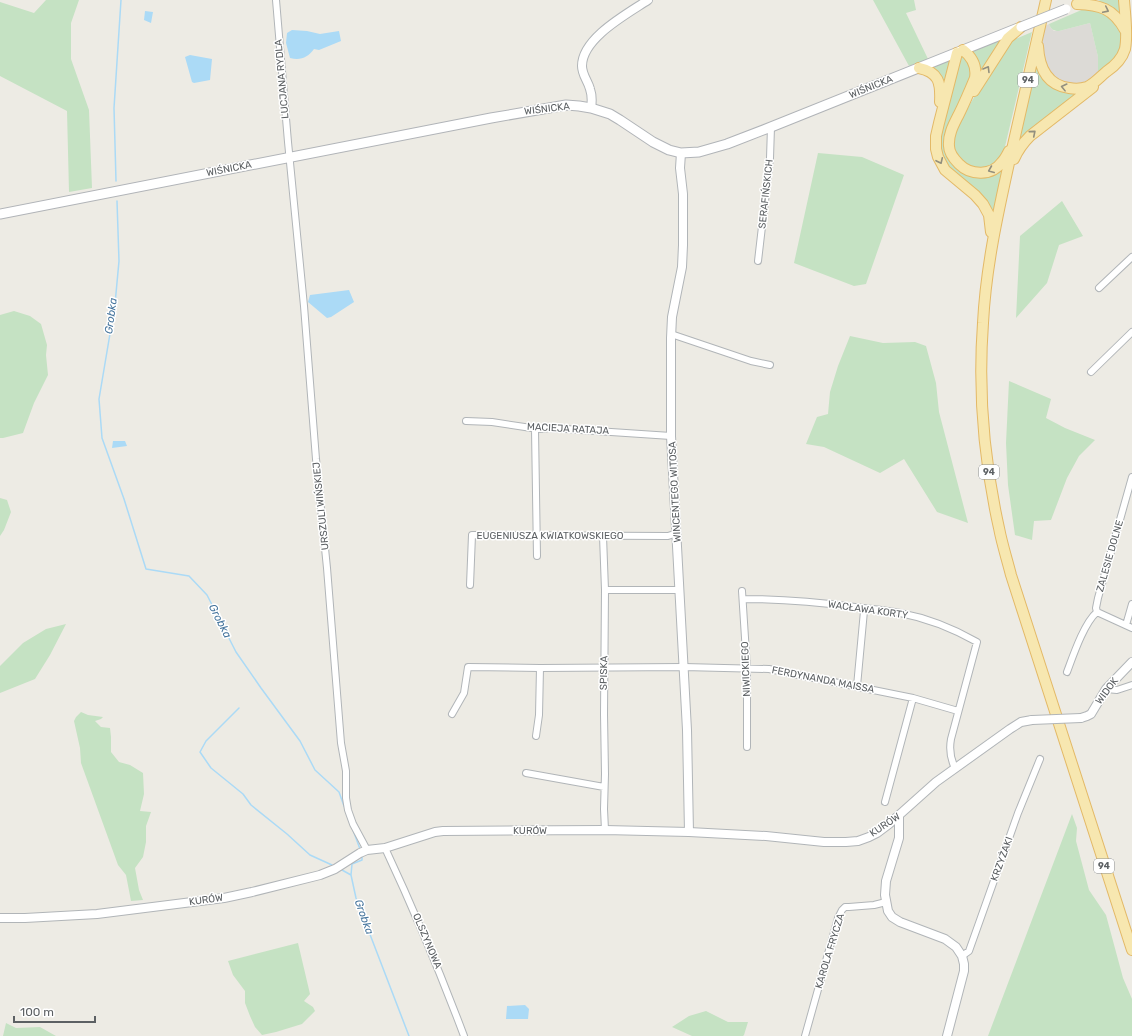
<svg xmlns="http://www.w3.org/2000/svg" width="1132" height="1036" font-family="Rubik,sans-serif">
<rect width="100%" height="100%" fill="#edebe4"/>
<!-- industrial -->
<path fill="#dcdad6" d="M1090 23 1098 57V75L1087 83 1079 85 1062 84 1049 75 1041 49 1045 26 1049 24 1051 28 1054 31H1059Z"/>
<!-- green -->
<path fill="#c5e2c3" d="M46 0H79L71 23V59L89 110 92 188 69 192 67 111 0 76V2L34 13Z
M873 0H914L916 10 906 13 928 59 909 66Z
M1100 0H1121L1123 23 1096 2Z
M1086 8 1106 13 1120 28 1122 36V43L1116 60 1098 75V57L1090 23 1059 31C1053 31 1051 29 1049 24Z
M1032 32 1003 155 991 167 975 169 958 162 951 140 958 124 993 66 1011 41Z
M1004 37 977 79 971 51Z
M960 56C968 58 971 65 972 73L948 128 960 170 1003 166 992 217 944 164 939 138Z
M950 59 952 62 942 104 928 68Z
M1036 64 1040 73 1079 93 1021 141 1019 140Z
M818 153 862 157 904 175 866 284 854 286 794 263Z
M1062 201 1083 236 1059 245 1047 283 1016 318 1020 236Z
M14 311 30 316 41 324 47 345 46 355 48 375 34 403 23 433 3 438H0V315Z
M850 336 883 343 915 342 926 346 936 383 939 412 968 523 937 512 904 459 880 473 824 447 806 444 817 417 828 414 830 392 838 366Z
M1009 381 1051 399 1046 418 1065 428 1095 440 1079 456 1067 478 1051 520 1034 521 1032 540 1015 535 1008 485 1006 443Z
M0 498 7 500 11 512 4 530 0 536Z
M66 624 50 655 35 679 0 693V666L23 643 46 629Z
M81 712 88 715 103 717 101 719 95 721 101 727 110 728 111 737V752L119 762 130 765 143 773 144 794 140 811 151 812 146 826V842L143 857 135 868 139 890 143 900 131 901 126 875 118 865 81 763 80 748 74 721 76 717Z
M1072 814 1077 828 1076 841 1089 890 1106 915 1123 978 1132 999V1036H988Z
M298 943 310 994 304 1001 313 1007 315 1011 302 1024 276 1032 262 1035 255 1027 250 1016 245 1003V991L233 975 228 961Z
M706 1011 728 1022H748L744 1035 743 1036H692L672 1027 689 1016Z
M6 1023 16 1028 40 1027 56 1036H3Z"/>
<!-- water -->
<path fill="#abdaf6" d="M145 11 153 12 151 23 144 20Z
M292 30 307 31 320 34 339 31 341 41 319 50 314 49C308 57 301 61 290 58L286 43 287 33Z
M190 55 212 59 210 80 194 83 192 82 185 57Z
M349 290 354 302 331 317 327 318 308 302 310 295Z
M113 441H125L127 446 112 448Z
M525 1005 529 1009 528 1019H506L507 1006Z"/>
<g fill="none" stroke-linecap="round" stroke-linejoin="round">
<!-- stream -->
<path stroke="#abdaf6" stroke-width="1.5" d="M116 181 114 108 121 0
M117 201 119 261 115 304 99 399 102 438 124 499 146 569 189 576 207 595 236 652 261 688 300 741 315 770 339 792 344 806
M239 708 206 741 200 752 211 768 243 794 251 805 287 834 310 855 332 865
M353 830 360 849
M362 855V860L352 864 351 875 356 898 409 1036
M342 870 351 875"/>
<defs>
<path id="minor" d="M276 0 288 142 304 306 316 459 327 568 341 743 346 771V798L348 810 353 824 367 850
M758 261 770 158 771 127
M1099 288 1132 257
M671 334 751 361 770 365
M1091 372 1132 332
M466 421 492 422 538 429 551 428 671 436
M535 429 537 556
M603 536 605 590 604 714 605 774 604 809 605 830
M470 585 472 535 668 536 677 533
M605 590H680
M742 591 747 669V747
M743 599C780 599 817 602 855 607 870 609 885 610 900 613 927 618 954 629 977 642L951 739C949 750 950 758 955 768
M1097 612 1096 608 1098 598 1132 477
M1097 612 1132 628
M1126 625 1132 604
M1067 672C1073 656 1084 623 1097 612
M857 686 864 611 868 609
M1106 689 1117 690 1132 685
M452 714 464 693 468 667 540 668 684 667 769 669 913 698 958 711
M536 736 539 715 540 668
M526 773 604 787
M885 802 913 698
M385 848C414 910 440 972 464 1036
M962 956 969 951 1018 813 1040 759
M805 1036 838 918 842 910 845 907H849L874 905 886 902"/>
<path id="tertiary" d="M591 108C592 102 592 95 590 89 588 81 582 75 582 66 582 38 627 14 648 0
M681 153 680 168 683 194V245L682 267 672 317 671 338V436L687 730 689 832
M1081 718 1087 716 1091 714 1106 689 1132 662
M899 817V838L886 881 885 895 888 911 892 917 900 922 945 939 956 947 962 956 964 964V971L947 1036
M0 918H25L97 914 224 898 252 892 320 875 335 869 360 853 367 850 385 848 435 832 443 831 605 830 689 832 766 836 824 842H846L858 841 869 837 877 833 889 824 936 782 1010 729 1021 722 1032 720"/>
<path id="secondary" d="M0 214 491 118 566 105 579 106 591 108 610 114 620 120 653 142 669 150 681 153 699 152 727 144 771 127 1018 28"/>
<path id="primary" d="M1046 0C1035 48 1024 97 1013 145 1000 204 986 263 983 323 978 391 984 461 999 528 1002 544 1007 559 1011 575L1132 950
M1077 4C1100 5 1113 8 1125 30
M1038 46C1039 66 1046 85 1069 88 1075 89 1081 89 1087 87 1094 84 1100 77 1106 72 1115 66 1122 59 1125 49 1128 34 1125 15 1124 0
M963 50C972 57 977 66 975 78 970 90 965 102 959 114 954 124 948 134 949 146 949 153 954 159 959 164 971 176 992 176 1002 162 1005 159 1007 155 1009 151
M957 53 939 123 936 136V149L938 157 945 170 975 195 983 204 989 215 991 232
M919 68C939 72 941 83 940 102
M974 91 1008 38 1021 27
M1014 159C1018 150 1023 143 1030 136L1093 87"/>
</defs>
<!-- minor casing -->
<use href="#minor" stroke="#b1b5b8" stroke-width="8"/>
<!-- tertiary casing -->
<use href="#tertiary" stroke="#b1b5b8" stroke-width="10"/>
<!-- secondary casing -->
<use href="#secondary" stroke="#b1b4b8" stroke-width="11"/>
<!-- primary casing -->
<use href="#primary" stroke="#e3b967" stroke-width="12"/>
<!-- minor -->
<use href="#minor" stroke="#fff" stroke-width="6"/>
<!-- tertiary -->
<use href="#tertiary" stroke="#fff" stroke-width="8"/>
<!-- secondary -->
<use href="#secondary" stroke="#fff" stroke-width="9"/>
<!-- primary -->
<use href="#primary" stroke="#f7e7b0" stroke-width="10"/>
<defs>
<path id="tertiary-bridge" d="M1032 720 1081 718"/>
<path id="secondary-bridge" d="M1021 27 1066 9"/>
</defs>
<!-- tertiary-bridge casing -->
<use href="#tertiary-bridge" stroke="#b1b5b8" stroke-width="10" stroke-linecap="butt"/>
<!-- secondary-bridge casing -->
<use href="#secondary-bridge" stroke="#b1b4b8" stroke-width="11" stroke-linecap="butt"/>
<!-- tertiary-bridge -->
<use href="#tertiary-bridge" stroke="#fff" stroke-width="8"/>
<!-- secondary-bridge -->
<use href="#secondary-bridge" stroke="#fff" stroke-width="9"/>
</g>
<!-- one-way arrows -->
<defs><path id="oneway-chevron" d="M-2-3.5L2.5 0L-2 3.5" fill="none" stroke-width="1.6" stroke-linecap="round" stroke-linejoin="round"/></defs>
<g stroke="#928f7e">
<use href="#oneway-chevron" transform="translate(1106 10) rotate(26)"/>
<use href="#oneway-chevron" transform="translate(987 69) rotate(-59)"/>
<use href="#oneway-chevron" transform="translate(1064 87) rotate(-166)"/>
<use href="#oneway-chevron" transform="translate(1033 133) rotate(-40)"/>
<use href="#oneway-chevron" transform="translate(940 161) rotate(65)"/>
<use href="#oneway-chevron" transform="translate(991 170) rotate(157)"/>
</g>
<g text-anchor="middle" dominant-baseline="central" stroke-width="3" stroke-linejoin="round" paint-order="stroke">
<!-- shield labels -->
<g fill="#fff" stroke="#8d9092" stroke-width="1">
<rect x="1018" y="73" width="20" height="14" rx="3"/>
<rect x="979" y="465" width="20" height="14" rx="3"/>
<rect x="1094" y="859" width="20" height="14" rx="3"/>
</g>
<g font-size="9" font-weight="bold" fill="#5c6063">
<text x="1028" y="80">94</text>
<text x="989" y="472">94</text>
<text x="1104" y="866">94</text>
</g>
<!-- street labels -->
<g font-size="10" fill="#5c6063" stroke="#fff">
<text transform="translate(282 79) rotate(-95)">LUCJANA RYDLA</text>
<text transform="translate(871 87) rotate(-22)">WIŚNICKA</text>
<text transform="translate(547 109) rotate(-7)">WIŚNICKA</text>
<text transform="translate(229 169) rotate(-11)">WIŚNICKA</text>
<text transform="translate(766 194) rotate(-84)">SERAFIŃSKICH</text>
<text transform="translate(568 429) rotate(3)">MACIEJA RATAJA</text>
<text transform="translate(675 492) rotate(-93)">WINCENTEGO WITOSA</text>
<text transform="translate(321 506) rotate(-96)">URSZULI WIŃSKIEJ</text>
<text x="550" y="536">EUGENIUSZA KWIATKOWSKIEGO</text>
<text transform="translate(1110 556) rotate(-74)">ZALESIE DOLNE</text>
<text transform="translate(868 610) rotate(8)">WACŁAWA KORTY</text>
<text transform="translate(746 669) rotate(-92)">NIWICKIEGO</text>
<text transform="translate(604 673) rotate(-89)">SPISKA</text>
<text transform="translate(823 680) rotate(11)">FERDYNANDA MAISSA</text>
<text transform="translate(1107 691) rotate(-53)">WIDOK</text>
<text transform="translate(885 825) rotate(-34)">KURÓW</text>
<text x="530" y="831">KURÓW</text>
<text transform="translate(1002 859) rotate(-70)">KRZYŻAKI</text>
<text transform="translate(206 900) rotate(-8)">KURÓW</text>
<text transform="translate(427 941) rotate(67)">OLSZYNOWA</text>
<text transform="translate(830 951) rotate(-73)">KAROLA FRYCZA</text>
</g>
<!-- water labels -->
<g font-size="11" font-style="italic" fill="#47769e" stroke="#fff">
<text transform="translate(111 316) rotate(-82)">Grobka</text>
<text transform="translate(220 621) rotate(63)">Grobka</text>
<text transform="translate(364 917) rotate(70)">Grobka</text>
</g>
</g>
<!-- scale -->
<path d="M14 1016v6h81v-6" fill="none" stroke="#5c6063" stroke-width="2"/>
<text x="20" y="1016" font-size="12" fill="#5c6063" stroke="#ffffff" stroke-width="3" paint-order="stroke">100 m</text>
</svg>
